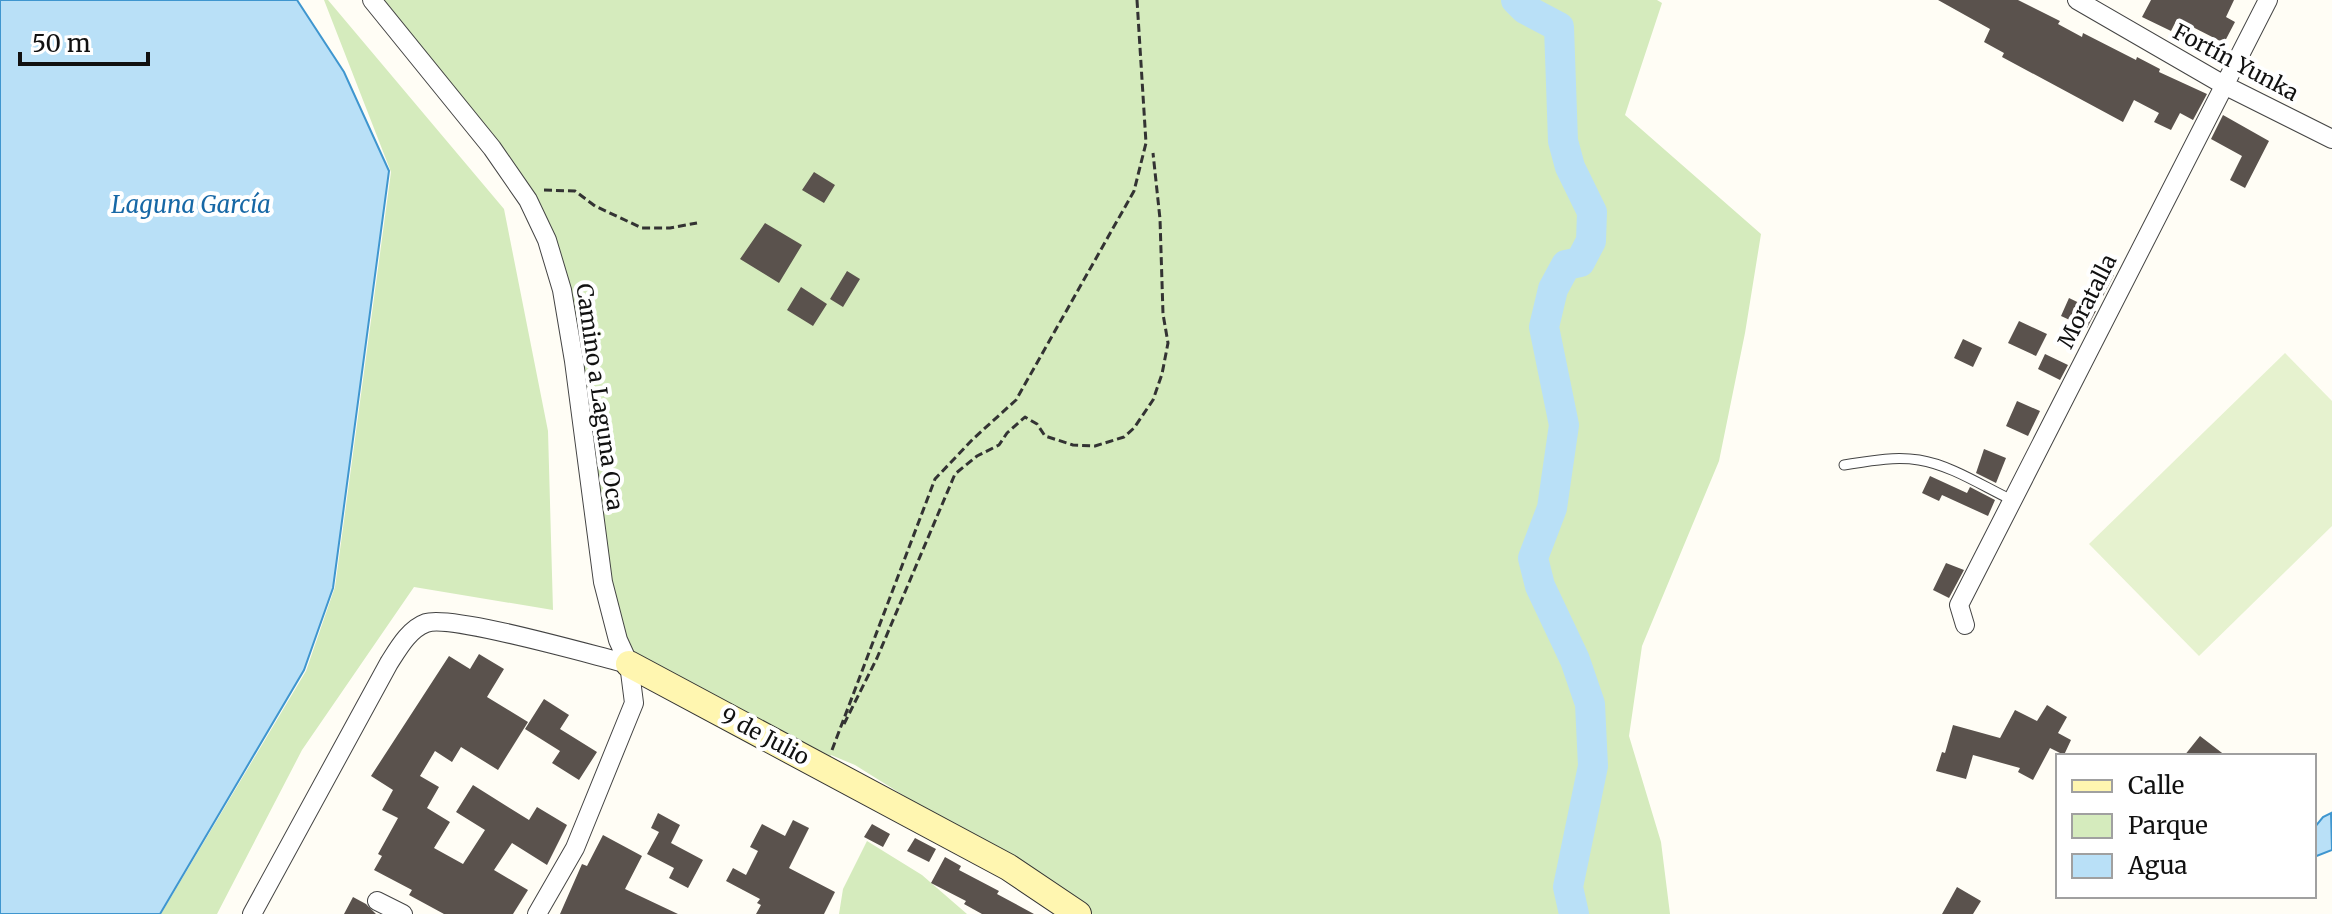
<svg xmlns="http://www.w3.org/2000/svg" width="2332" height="914" font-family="Merriweather,serif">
<rect width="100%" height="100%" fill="#fffdf5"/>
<!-- green -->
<path fill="#d5ebbd" d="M324 0H328L504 209 548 431 553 610 414 587 302 750 217 914H161L306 671 335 587 391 172Z
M372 0H1657L1662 3 1625 115 1761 234 1745 333 1719 461 1642 646 1629 736 1661 842 1670 914H1093L855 765 831 755 825 768 629 664 618 640 574 361 528 200Z
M867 841 922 875 967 914H839L843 889Z"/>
<!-- pitch -->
<path fill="#e6f2cf" d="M2285 353 2332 401V526L2199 656 2089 544Z"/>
<!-- water -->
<path fill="#b9e0f7" stroke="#3f96cf" stroke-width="2" d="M0 0H297L344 72 389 171 333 588 304 670 160 914H0Z
M2331 813 2332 850 2314 857V828L2323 817Z"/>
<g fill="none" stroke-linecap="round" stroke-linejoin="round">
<!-- river -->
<path stroke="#b9e0f7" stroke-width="30" d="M1516 0 1525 9 1559 27 1563 141 1570 167 1592 212 1591 241 1580 262 1566 265 1553 289 1544 327 1564 425 1552 508 1533 558 1540 586 1575 660 1590 704 1593 766 1568 887 1574 914"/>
</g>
<!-- building -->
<path fill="#5a524d" d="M1938 0H2018L2060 21 2058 24 2082 37 2083 33 2136 60 2137 57 2160 69 2159 72 2207 94 2193 120 2180 113 2171 130 2154 122 2159 113 2134 100 2123 122 2002 57 2004 53 1984 42 1990 29Z
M2151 0H2234L2226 17 2235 22 2224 43 2177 19 2171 31 2142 17Z
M2223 115 2269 141 2245 188 2230 180 2242 156 2211 139Z
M814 172 835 185 824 203 802 190Z
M765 223 802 245 779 283 740 259Z
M847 271 860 279 843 307 830 299Z
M2106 272 2114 275 2103 296 2097 293Z
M801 287 827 304 813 326 787 310Z
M2069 298 2096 311 2087 328 2061 316Z
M2019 321 2047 334 2036 356 2008 343Z
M1963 339 1982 348 1973 367 1954 358Z
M2045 354 2068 365 2060 380 2038 369Z
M2017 401 2040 411 2028 436 2006 426Z
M1984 449 2006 458 1996 483 1976 473Z
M1930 476 1967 493 1970 487 1995 500 1988 516 1942 495 1939 501 1922 493Z
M1946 563 1964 570 1949 598 1933 590Z
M479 654 504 669 487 697 528 722 498 770 461 747 452 762 435 751 420 776 439 787 427 808 450 822 434 848 463 864 485 830 456 812 473 785 529 820 537 807 567 825 547 865 512 843 494 870 528 890 513 914H444L409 895 412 890 374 870 382 856 378 854 398 818 382 810 393 790 371 776 449 656 470 669Z
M544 699 569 715 560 729 597 752 579 780 552 763 560 751 525 729Z
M2047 705 2067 717 2058 733 2071 740 2064 755 2050 748 2033 780 2018 772 2020 768 1973 755 1966 779 1936 771 1942 752 1945 753 1953 725 2000 738 2015 710 2037 721Z
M2200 736 2226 756H2184Z
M658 813 680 825 671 843 703 860 688 888 669 878 674 868 647 854 659 832 651 828Z
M793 820 809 828 789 868 835 892 824 914H756L761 905 757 903 760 899 726 881 733 868 746 875 758 851 750 847 762 824 785 836Z
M872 824 890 834 883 847 864 837Z
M603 835 642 856 625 889 678 914H560L582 864 587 866Z
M915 838 936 849 929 862 907 851Z
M945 857 961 866 959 870 999 891 997 894 1034 914H982L964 904 966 901 931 883Z
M1957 887 1981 901 1973 914H1942Z
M353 897 366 904 376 914H344Z"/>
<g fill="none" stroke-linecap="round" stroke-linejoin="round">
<defs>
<path id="service" d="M1844 465C1869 461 1894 456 1919 460 1951 465 1984 487 2012 500"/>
<path id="minor" d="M372 0 492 148 528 200 547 240 562 290 574 361 603 582 618 640 629 664 634 703 575 848 537 914
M2077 0 2224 85 2332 139
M1965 625 1959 605 2268 0
M377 901 403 914
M252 914 389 663C398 649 409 629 426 623 451 614 595 656 629 664"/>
<path id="secondary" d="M629 664 1008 867 1078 914"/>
</defs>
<!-- service casing -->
<use href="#service" stroke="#444" stroke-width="11"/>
<!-- minor casing -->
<use href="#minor" stroke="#444" stroke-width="20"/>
<!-- secondary casing -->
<use href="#secondary" stroke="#333" stroke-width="28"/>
<!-- path -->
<path stroke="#333" stroke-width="3" stroke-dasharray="8 4" stroke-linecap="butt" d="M544 190 575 191 595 206 642 228H670L697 223
M844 724 877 658 955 474 977 456 999 445 1007 433 1025 417 1037 424 1045 436 1073 445 1095 446 1124 437 1134 428 1153 400 1162 374 1168 343 1163 314 1160 219 1153 153
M832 750 935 479 973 439 1016 400 1134 191 1146 143 1137 0"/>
<!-- service -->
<use href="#service" stroke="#fff" stroke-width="9"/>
<!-- minor -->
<use href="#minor" stroke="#fff" stroke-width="18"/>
<!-- secondary -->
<use href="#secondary" stroke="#fff6b0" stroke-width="26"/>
</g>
<g text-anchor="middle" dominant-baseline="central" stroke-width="8" stroke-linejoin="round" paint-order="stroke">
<!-- street labels -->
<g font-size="22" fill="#111" stroke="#fff">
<text transform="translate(2236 62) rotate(28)">Fortín Yunka</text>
<text transform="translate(2087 301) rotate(-63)">Moratalla</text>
<text transform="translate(600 397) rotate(82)">Camino a Laguna Oca</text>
<text transform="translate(765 736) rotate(28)">9 de Julio</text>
</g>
<!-- water labels -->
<g font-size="24" font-style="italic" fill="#1768a6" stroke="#fff">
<text x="191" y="204">Laguna García</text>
</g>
</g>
<!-- legend -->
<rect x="2056" y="754" width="260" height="144" fill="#ffffff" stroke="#a0a0a0" stroke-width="2"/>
<rect x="2072" y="780" width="40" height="12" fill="#fff6b0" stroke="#a0a0a0" stroke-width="2"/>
<text x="2128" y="794" font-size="24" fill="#111111">Calle</text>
<rect x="2072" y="814" width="40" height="24" fill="#d5ebbd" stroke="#a0a0a0" stroke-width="2"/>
<text x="2128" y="834" font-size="24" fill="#111111">Parque</text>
<rect x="2072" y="854" width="40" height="24" fill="#b9e0f7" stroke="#a0a0a0" stroke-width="2"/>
<text x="2128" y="874" font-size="24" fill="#111111">Agua</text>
<!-- scale -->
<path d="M20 52v12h128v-12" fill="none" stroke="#111111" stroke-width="4"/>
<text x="32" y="52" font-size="24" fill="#111111" stroke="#ffffff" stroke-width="6" paint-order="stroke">50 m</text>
</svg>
